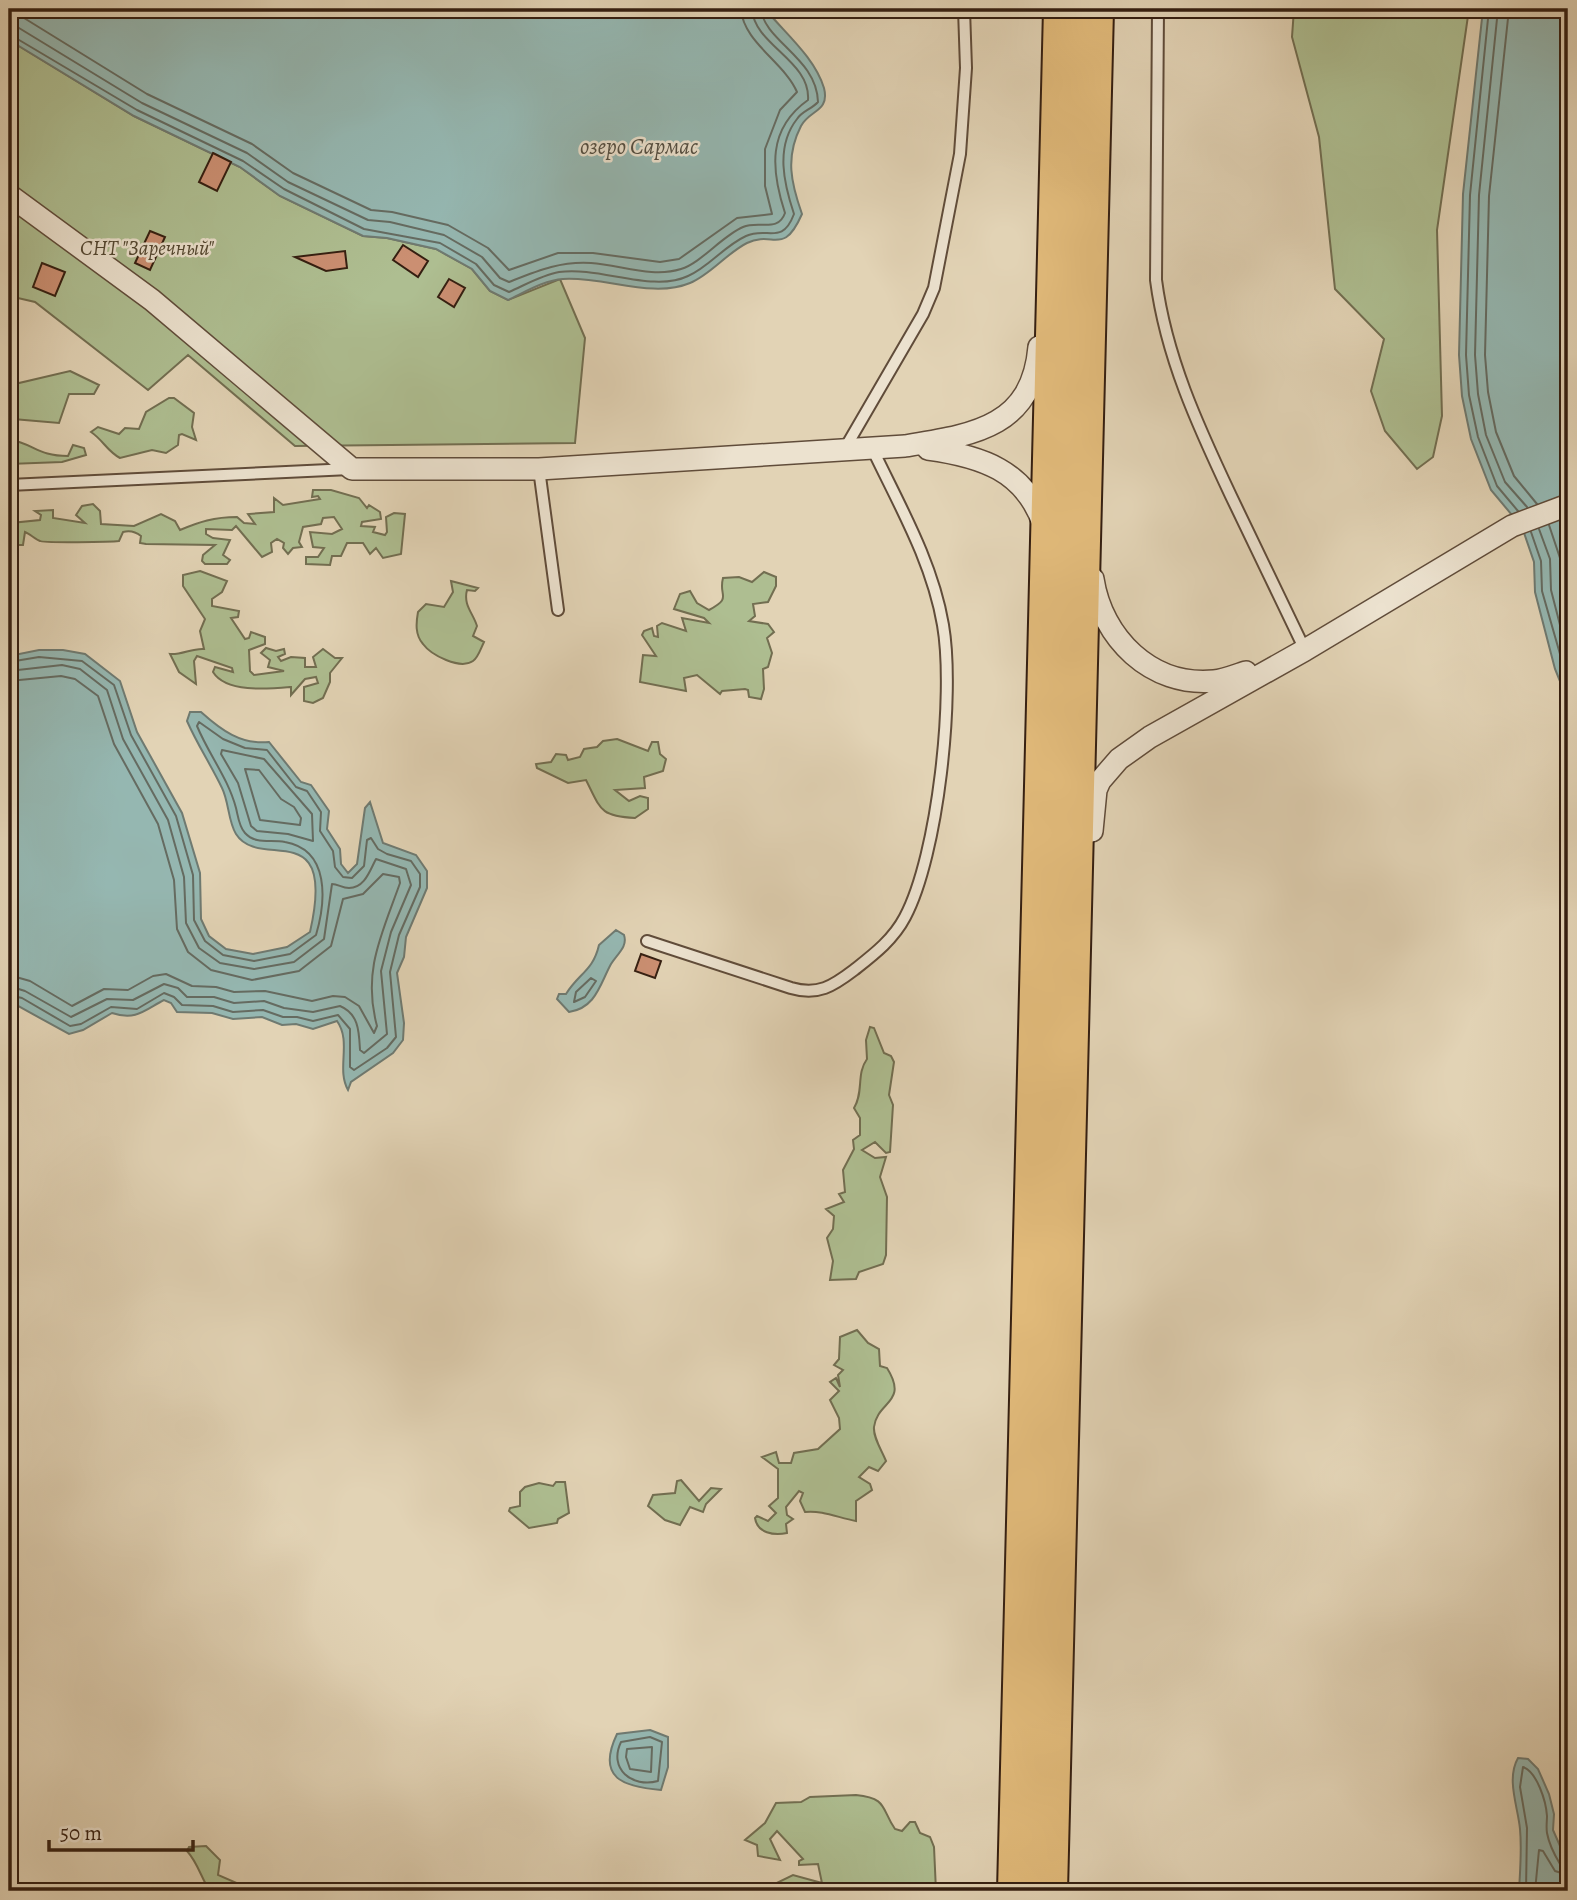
<svg xmlns="http://www.w3.org/2000/svg" width="1577" height="1900" font-family="Alegreya,serif">
<rect width="100%" height="100%" fill="#e2d3b5"/>
<filter id="stains"><feTurbulence type="fractalNoise" baseFrequency=".00286" numOctaves="4"/><feColorMatrix values="0 0 0 0 .2 0 0 0 0 .09 0 0 0 0 .02 0 0 0 .5 -.17"/></filter>
<radialGradient id="worn" r=".72"><stop offset=".6" stop-color="#630" stop-opacity="0"/><stop offset="1" stop-color="#630" stop-opacity=".3"/></radialGradient>
<!-- green -->
<path fill="#aebe91" stroke="#726e51" stroke-width="2" d="M1294 9H1469L1437 230 1442 416 1433 457 1417 469 1385 431 1371 391 1384 339 1335 289 1319 137 1292 37Z
M9 40 134 116 240 167 280 196 363 236 387 238 436 249 472 269 490 291 508 300 560 279 585 338 575 443 295 446 188 355 148 390 35 302 9 296Z
M70 371 99 385 94 394H69L59 423 13 419 9 415V393L15 384Z
M169 398H174L194 413 192 427 196 440 182 434 179 435 178 445 166 453 152 450 120 458C107 451 103 440 91 432L98 427 119 434 125 428 139 429 146 412Z
M9 439C36 445 38 456 68 456L73 445 84 448 86 455 62 462 9 464Z
M313 490H331L359 498 367 508 369 505 380 512 381 519 362 522 361 526 375 527 373 532 385 535 387 532 386 517 394 513 405 514 401 554 383 558 376 548 370 554 363 543H347L341 556H332L330 565 306 564V557H318L324 548 313 547 310 532 332 534 342 529 334 517 323 518 321 524 303 527 299 542 302 547 293 548 288 554 283 548 284 543 277 539 271 543 272 552 262 557 236 526 232 530 206 529V534L213 538 230 540 223 555 230 560 227 564H205L202 561 203 555 215 545 146 544 140 543 141 536C136 532 130 530 123 532L119 541C111 542 43 543 40 541 35 539 30 534 25 532L23 545H16L9 532 11 523 40 520 41 515 35 511 53 510V518L85 523 76 515 82 506 93 504 100 511 101 524 134 526 161 514 175 521 180 530C199 522 214 517 237 517L244 523 255 524 248 514 274 512V498L283 505 320 499 318 496 312 497Z
M200 571 227 581 222 592 212 599V606L239 611 238 617 231 618 245 639 249 638 251 632 265 637V644L249 650 250 671 254 675 284 671 268 667 270 660 261 653 266 648 276 651 284 649 285 654 278 657 281 661 291 657 305 658V667H316L313 657 323 649 335 658H342L330 673V682L323 698 313 703 304 701V687L318 683 316 677 305 679 291 695V687C268 689 226 693 213 672L215 667 233 672 232 668 197 656 194 661 196 684 179 672 170 654C182 655 192 648 204 649L200 631 205 619 183 586V575Z
M764 572 776 577V586L768 602 753 604 755 616 749 621 768 624 774 632 767 638 772 653 768 667 763 669 764 689 761 699 749 697 748 690 745 689 722 691 720 694 697 675 684 678 686 691 640 682 643 655 656 656 642 635 644 631 652 628 654 636 658 637 657 626 662 623 686 631 682 618 709 623 704 618 674 609 680 594 690 591 697 603 709 610C733 597 718 597 723 578L739 577 752 582Z
M451 581 478 588 475 591 467 590C463 605 473 613 477 626L473 636 484 642C481 648 478 658 473 661 460 670 431 655 423 644 415 635 416 623 418 612L426 604 444 607 453 592Z
M617 739 648 751 652 742H658L660 754 666 759 663 771 644 777 645 788 615 790 629 801 640 796 648 798V809L635 818C600 816 601 810 586 780L568 783 537 768 536 764 551 762 556 754 566 755 568 760 580 757 584 749 597 747 603 741Z
M870 1027 874 1028 884 1053 891 1056 894 1062 889 1095 893 1105 890 1152 886 1153 875 1142 862 1150 875 1158 886 1157 880 1177 887 1197 886 1255 883 1264 859 1272 856 1279 830 1280 833 1261 827 1238 833 1229 834 1216 826 1209 844 1202 839 1194 845 1192 843 1170 854 1149 853 1140 860 1135V1118L854 1108C864 1092 856 1074 867 1059L866 1040Z
M857 1330 868 1343 879 1349 880 1366 887 1368C909 1403 877 1401 874 1427 873 1437 881 1449 886 1461L878 1471 869 1467 859 1477 870 1484 872 1490 856 1501V1521C839 1518 822 1510 805 1512L800 1501 803 1493 799 1491 786 1507 787 1515 793 1519 786 1524 787 1533C774 1536 757 1533 755 1518L757 1516 768 1521 776 1513 769 1506 778 1498V1469L762 1457 776 1452 779 1463H791L794 1453 818 1449 840 1429 839 1418 830 1400 839 1391 830 1382 836 1378 840 1387 838 1375 843 1370 834 1365 839 1359 840 1337Z
M681 1480 699 1501 711 1488 721 1489 706 1504 703 1512 690 1507 680 1525 665 1520 648 1506 653 1495 675 1493 677 1481Z
M556 1482H565L569 1513 558 1519 557 1523 529 1528 509 1511 510 1508 520 1506V1492L525 1487 539 1483 553 1486Z
M856 1795C888 1798 881 1809 895 1829L902 1831 910 1822H915L920 1833 930 1837 934 1847 936 1891H760L793 1875 822 1883 818 1864 799 1865V1861L803 1859 777 1831 770 1839 780 1860 758 1856 757 1845 745 1840 765 1823 776 1803 801 1802 810 1797Z
M206 1846 220 1860 218 1875 248 1888 246 1891H210C201 1878 198 1863 187 1851L189 1847Z"/>
<!-- water -->
<path fill="#95b7b1" stroke="#6f7a71" stroke-width="2" d="M9 9 766 10C786 34 815 58 824 88 830 112 809 110 801 126 785 157 791 183 802 214 783 257 774 230 747 243 727 253 710 275 690 283 652 299 604 276 563 279 545 280 525 292 508 300L490 291 472 269 436 249 387 238 363 236 280 196 240 167 134 116 9 40Z
M1483 9H1568V701L1555 669 1535 592 1534 562 1522 527 1491 490 1471 439 1462 396 1459 355 1463 194Z
M39 650H63L85 654 120 681 137 732 182 813 200 873 201 919 209 936 226 949 253 954 287 947 310 932C337 813 260 872 236 834 228 821 229 802 222 788 211 765 197 744 187 721L190 712H201C221 730 241 745 269 742L301 782 311 785 329 811 327 829 340 849 341 864 348 873 357 864 365 808 370 802 383 843 416 855 427 871V888L406 937 404 957 397 973 404 1023 403 1040 393 1053 351 1082 348 1090C336 1069 352 1042 337 1021L313 1029 296 1024 282 1025 262 1017 233 1019 212 1013 177 1012 171 1003 164 1000C145 1010 136 1021 112 1013L83 1030 69 1034 9 1001V656Z
M616 930 624 935C628 947 617 954 611 964 600 984 596 1008 569 1012L557 999 559 994H566C579 973 593 971 599 945Z
M650 1730 668 1737V1767L661 1790C623 1787 596 1778 617 1734Z
M1518 1758 1528 1759 1538 1769 1549 1794 1554 1814 1553 1830 1568 1864V1891H1519C1520 1871 1522 1850 1520 1829 1518 1807 1506 1779 1518 1758Z"/>
<g fill="none" stroke-linecap="round" stroke-linejoin="round">
<!-- shore -->
<path stroke="#656b61" stroke-width="2" d="M1489 9 1470 195 1466 355 1469 395 1478 437 1497 486 1518 511
M1498 9 1479 195 1475 355 1478 394 1486 435 1505 482 1527 507
M1509 9 1489 196 1485 355 1488 392 1496 432 1514 476 1537 504
M9 15 24 18 147 94 252 144 293 173 371 210 392 212 448 225 488 248 509 270 558 253H593L660 262 679 259 737 218 772 214 765 186V149L780 110 797 92C785 63 743 42 741 9
M9 25 19 28 142 103 247 153 288 182 368 220 390 222 444 235 482 257 500 278 509 282C537 271 560 261 591 263 621 265 652 278 681 269 701 263 722 236 743 227 759 220 778 233 785 213 771 170 767 129 808 100 811 61 754 45 752 9
M9 34 137 110 243 161 284 189 364 229 440 243 476 264 494 285 509 292C525 285 542 275 559 272 599 266 653 293 688 276 709 267 724 246 746 236 767 226 782 246 794 214 784 184 775 147 797 119 802 111 812 109 818 102 817 58 764 41 761 9
M1549 525 1560 558 1561 588 1568 615
M1539 529 1550 559 1551 590 1568 656
M1531 532 1541 561 1542 591 1568 682
M9 662 39 657 82 661 114 685 131 735 176 816 193 875 194 920 205 941 223 955 254 961 290 954 316 935C326 901 330 850 285 842 271 839 256 845 245 833 239 827 238 816 236 808 228 778 209 755 197 726L199 722 223 739 245 748 267 750 296 787 307 791 321 812 320 831 333 851 335 867 343 877 352 878 364 866 367 840 371 838 378 849 387 854 411 861 420 874V887L399 935 390 972 396 1037 387 1048 354 1070 350 1067V1029L338 1015 313 1021 297 1017H283L263 1010 233 1012 213 1006 182 1005 174 997 164 993 137 1009 111 1007 81 1024 70 1026 22 998 9 995
M9 671 62 665 80 669 107 690 123 739 168 820 184 877 186 923 199 948 220 963 254 969 294 962 324 939 332 884C338 884 342 888 349 888 365 888 370 870 376 859L406 869 411 885 391 932 381 971 387 1034 364 1053 360 1050C359 1032 359 1014 340 1006L313 1012 284 1008 264 1001 234 1003 214 997H187L178 988 164 984 133 1000 107 999 71 1017 25 991 9 986
M9 681 61 676 75 679 98 696 114 744 158 824 174 880 177 929 188 952 211 970 252 980 299 971 331 946 343 899 363 894 383 874 399 877 400 883C382 934 362 971 377 1026L374 1033 359 1006 345 997 333 996 312 1001 265 991 234 992 216 987 192 986 166 974 153 976 128 990 104 989 72 1006 30 981 9 975
M222 750 264 759 312 814 313 841 288 834 257 831 251 826 238 783 221 754Z
M245 769 259 770 281 799 294 807 301 818 300 825 260 820Z
M591 978 596 981 585 997 574 1002 576 992Z
M650 1737 662 1742 658 1781C632 1788 608 1769 621 1742Z
M652 1747 651 1772 630 1769 626 1757 627 1749Z
M1526 1891 1527 1828 1520 1787 1523 1767C1537 1772 1546 1801 1547 1816 1547 1821 1546 1827 1547 1833 1549 1844 1554 1854 1560 1864L1568 1866
M1535 1891 1539 1850 1543 1851 1555 1871 1568 1875"/>
</g>
<!-- building -->
<path fill="#cb8f72" stroke="#351f11" stroke-width="2" d="M213 153 231 162 217 191 199 182Z
M150 231 165 237 150 270 135 263Z
M403 245 428 261 418 277 393 260Z
M345 251 347 268 326 271 295 257Z
M42 263 65 272 55 296 33 287Z
M449 279 465 288 454 307 438 297Z
M641 954 661 961 655 978 635 971Z"/>
<g fill="none" stroke-linecap="round" stroke-linejoin="round">
<defs>
<path id="lane" d="M1158 9 1156 280C1166 357 1198 426 1231 496 1256 547 1280 599 1305 650
M844 450 923 314 934 288 960 154 966 68 964 9
M539 469 558 610
M9 485 350 469
M647 941 791 988C818 996 833 986 854 970 873 955 893 940 905 917 938 855 955 694 943 625 932 561 899 505 872 448"/>
<path id="street" d="M9 195 152 300 352 469H539L905 446C972 435 1032 428 1039 347
M928 449C980 456 1026 470 1044 526
M1093 579C1102 638 1151 687 1214 681 1225 680 1236 675 1246 672
M1092 831 1096 790 1100 781 1119 759 1150 737 1305 650 1512 526 1568 505"/>
<path id="highway" d="M1017 1891 1063 9
M1048 1891 1094 9"/>
</defs>
<!-- lane casing -->
<use href="#lane" stroke="#604c3a" stroke-width="14"/>
<!-- street casing -->
<use href="#street" stroke="#604c3a" stroke-width="24"/>
<!-- highway casing -->
<use href="#highway" stroke="#351f11" stroke-width="42"/>
<!-- lane -->
<use href="#lane" stroke="#ece2cf" stroke-width="10"/>
<!-- street -->
<use href="#street" stroke="#ece2cf" stroke-width="21"/>
<!-- highway -->
<use href="#highway" stroke="#e1ba7a" stroke-width="38"/>
</g>
<g text-anchor="middle" dominant-baseline="central" stroke-width="5" stroke-linejoin="round" paint-order="stroke">
<!-- park labels -->
<g font-size="21" font-style="italic" fill="#534731" stroke="#ece2cf">
<text x="147" y="248">СНТ "Заречный"</text>
</g>
<!-- water labels -->
<g font-size="23" font-style="italic" fill="#524d41" stroke="#ece2cf">
<text x="639" y="146">озеро Сармас</text>
</g>
</g>
<!-- margin -->
<rect width="1577" height="1900" fill="none" stroke="#e2d3b5" stroke-width="35"/>
<rect x="10" y="10" width="1556" height="1879" fill="none" stroke="#351f11" stroke-width="3.5"/>
<rect x="18" y="18" width="1542" height="1865" fill="none" stroke="#351f11" stroke-width="2"/>
<!-- scale -->
<path d="M49 1840v10h144v-10" fill="none" stroke="#351f11" stroke-width="3.5"/>
<text x="60" y="1840" font-size="21" fill="#351f11" stroke="#ece2cf" stroke-width="5" paint-order="stroke">50 m</text>
<rect width="100%" height="100%" filter="url(#stains)"/>
<rect width="100%" height="100%" fill="url(#worn)"/>
</svg>
